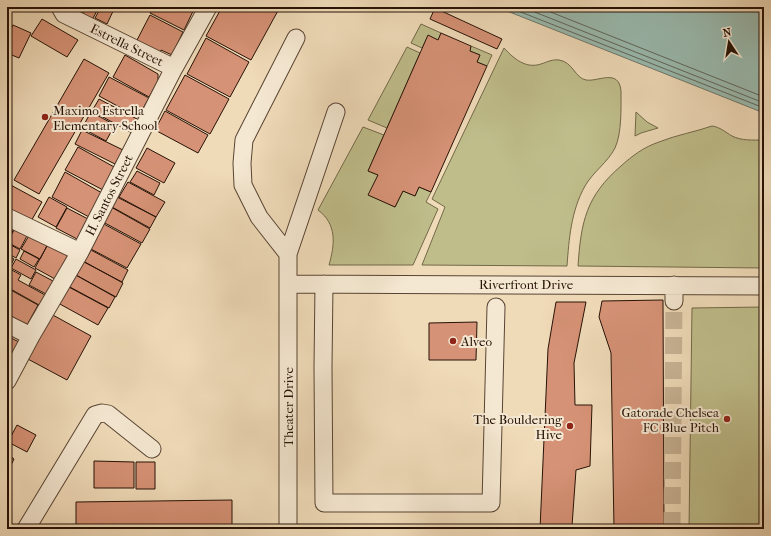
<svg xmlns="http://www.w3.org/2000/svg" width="771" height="536" font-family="'IM FELL French Canon',serif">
<rect width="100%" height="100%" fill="#f0dbb9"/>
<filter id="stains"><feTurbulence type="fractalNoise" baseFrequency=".005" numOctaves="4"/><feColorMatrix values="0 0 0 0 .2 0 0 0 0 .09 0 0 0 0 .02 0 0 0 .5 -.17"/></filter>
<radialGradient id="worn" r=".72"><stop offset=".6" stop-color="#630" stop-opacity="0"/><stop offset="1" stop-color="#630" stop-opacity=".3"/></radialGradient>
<!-- green -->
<path fill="#bfbe8b" stroke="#726848" d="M421 24 441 33 438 40 428 36 422 48 411 43Z
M471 46 492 55 487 66 477 62 480 55 470 51Z
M407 47 420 53 387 128 368 120Z
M504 48C514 59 526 69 541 64 547 62 553 59 559 60 573 62 575 78 586 80 598 82 619 68 621 91 621 107 622 133 615 148 608 162 593 172 585 186 571 211 569 239 567 266L422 265 445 207 432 199Z
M636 112 647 122 658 128 641 133 635 136Z
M712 126C720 127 725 132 732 136 742 141 753 140 764 140V268L578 266C581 222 586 196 621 166 632 156 644 147 659 142 676 135 695 132 712 126Z
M363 127 384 135 368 171 378 175 369 195 395 207 403 191 415 196 419 187 431 192 426 202 438 209 413 265H329C335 244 337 224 318 210Z
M764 307V529H689L692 308Z"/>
<!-- water -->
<path fill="#9abbb0" stroke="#6c776c" d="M497 7H764V113Z"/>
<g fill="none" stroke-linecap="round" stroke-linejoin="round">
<!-- shore -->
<path stroke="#60665b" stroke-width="1" d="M508 7 764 108
M522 7 764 103
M538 7 764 97"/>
</g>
<!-- building -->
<path fill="#d69276" stroke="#261206" d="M72 7H85L83 12Z
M86 7H99L92 20 82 15Z
M101 7H115L107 24 95 18Z
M153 7H195L184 30 150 13Z
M222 7H280L251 60 206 36Z
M435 8 502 39 497 49 430 19Z
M150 15 183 32 172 55 161 50 160 54 136 42Z
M42 19 78 40 67 57 31 36Z
M13 25 31 33 19 58 7 53V37Z
M441 33 471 46 470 51 480 55 477 62 487 66 431 192 419 187 415 196 403 191 395 207 368 195 378 175 368 171 428 35 438 40Z
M206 38 249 62 230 97 187 74Z
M125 55 158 74V81L149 97 113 77Z
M84 59 109 73 39 194 14 180Z
M185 75 229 99 210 134 166 110Z
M109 77 149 98 138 117 99 96Z
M99 99 139 120 132 133 92 111Z
M165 111 208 135 198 153 155 130Z
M91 112 115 125 106 141 82 128Z
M82 130 123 150 115 164 75 144Z
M78 147 116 168 103 190 65 170Z
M147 148 175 163 164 183 136 168Z
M137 171 160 183 154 195 130 182Z
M65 172 102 193 89 217 52 197Z
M128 182 165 202 156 217 119 197Z
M7 183 42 202 30 223 7 209Z
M49 197 67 207 56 227 38 217Z
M117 197 156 217 150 228 112 207Z
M111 207 150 229 142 243 103 222Z
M67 208 88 219 77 239 56 228Z
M7 222 15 227 7 241Z
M102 223 141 244 127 268 89 248Z
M16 227 28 234 20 249 7 242Z
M30 234 48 244 40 259 21 249Z
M9 244 20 250 16 258 7 253V247Z
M48 244 68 255 55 279 35 268Z
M91 250 128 270 122 282 84 262Z
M24 251 39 259 34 267 20 259Z
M7 255 14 259 8 270 7 269Z
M16 259 36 270 31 279 11 268Z
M83 261 123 283 116 297 76 275Z
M10 269 21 275 18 280 45 295 39 305 7 287V275Z
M36 272 53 281 46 294 29 285Z
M74 274 115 297 109 308 68 286Z
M67 286 108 308 98 325 58 303Z
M7 288 38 305 27 325 7 314Z
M663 300 664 529H614L611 353 599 317 602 301Z
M556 302H586L574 363 575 405H592L590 466 576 470 572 526 580 527V529H540L548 349Z
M51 314 91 336 67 380 26 358Z
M477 322 476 360H429V323Z
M9 337 21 343 7 366V340Z
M17 425 36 435 27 452 8 442Z
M7 454 14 459 9 469 7 468Z
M94 461 134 462V488H94Z
M136 462H155V489H136Z
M232 500V527L76 529V502Z"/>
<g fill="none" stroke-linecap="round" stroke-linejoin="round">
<!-- minor-tunnel -->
<path stroke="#c8b395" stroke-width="17" stroke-dasharray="17 8" stroke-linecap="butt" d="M672 529 674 301"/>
<defs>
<path id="minor" d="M60 7 64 14 174 68
M7 217 80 252
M288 254 259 217 243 185 242 163 244 140 296 38
M288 284 764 286
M324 284 323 367 324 503H491L496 307
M674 285V301
M7 324 31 336
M7 381 31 336 80 252 174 68 208 7
M26 529 95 415 102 413 108 414 152 449
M288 529V254L336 112"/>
</defs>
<!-- minor casing -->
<use href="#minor" stroke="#584433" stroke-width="19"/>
<!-- minor -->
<use href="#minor" stroke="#f5e8d2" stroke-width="17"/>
</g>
<!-- markers -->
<g fill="#8f2418" stroke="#f5e8d2" stroke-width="1.5">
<circle cx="45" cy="117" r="4"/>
<circle cx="453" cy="341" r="4"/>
<circle cx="727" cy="419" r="4"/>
<circle cx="570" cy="426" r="4"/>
</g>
<g text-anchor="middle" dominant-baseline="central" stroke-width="4" stroke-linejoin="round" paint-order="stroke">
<!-- street labels -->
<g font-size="13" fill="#261206" stroke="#f5e8d2">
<text transform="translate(127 45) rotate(26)">Estrella Street</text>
<text transform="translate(109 195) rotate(-63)">H. Santos Street</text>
<text x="526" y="284">Riverfront Drive</text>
<text transform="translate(288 407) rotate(-90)">Theater Drive</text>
</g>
<!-- poi labels -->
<g font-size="13" fill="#261206" stroke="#f5e8d2" text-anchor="start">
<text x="53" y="110">Maximo Estrella<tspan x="53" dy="15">Elementary School</tspan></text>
<text x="461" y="341">Alveo</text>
<text x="719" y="412" text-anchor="end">Gatorade Chelsea<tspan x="719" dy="15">FC Blue Pitch</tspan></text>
<text x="562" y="419" text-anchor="end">The Bouldering<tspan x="562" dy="15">Hive</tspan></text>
</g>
</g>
<!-- margin -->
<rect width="771" height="536" fill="none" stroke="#f0dbb9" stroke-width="24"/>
<rect x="8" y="8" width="755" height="520" fill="none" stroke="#261206" stroke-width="2"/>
<rect x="12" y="12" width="747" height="512" fill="none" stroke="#261206"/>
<!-- north arrow -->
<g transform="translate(729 42) rotate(348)" stroke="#f5e8d2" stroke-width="3" paint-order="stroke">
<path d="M0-3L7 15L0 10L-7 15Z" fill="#261206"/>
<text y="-6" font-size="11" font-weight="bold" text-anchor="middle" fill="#261206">N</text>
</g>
<rect width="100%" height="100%" filter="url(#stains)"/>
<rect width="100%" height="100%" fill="url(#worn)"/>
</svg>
